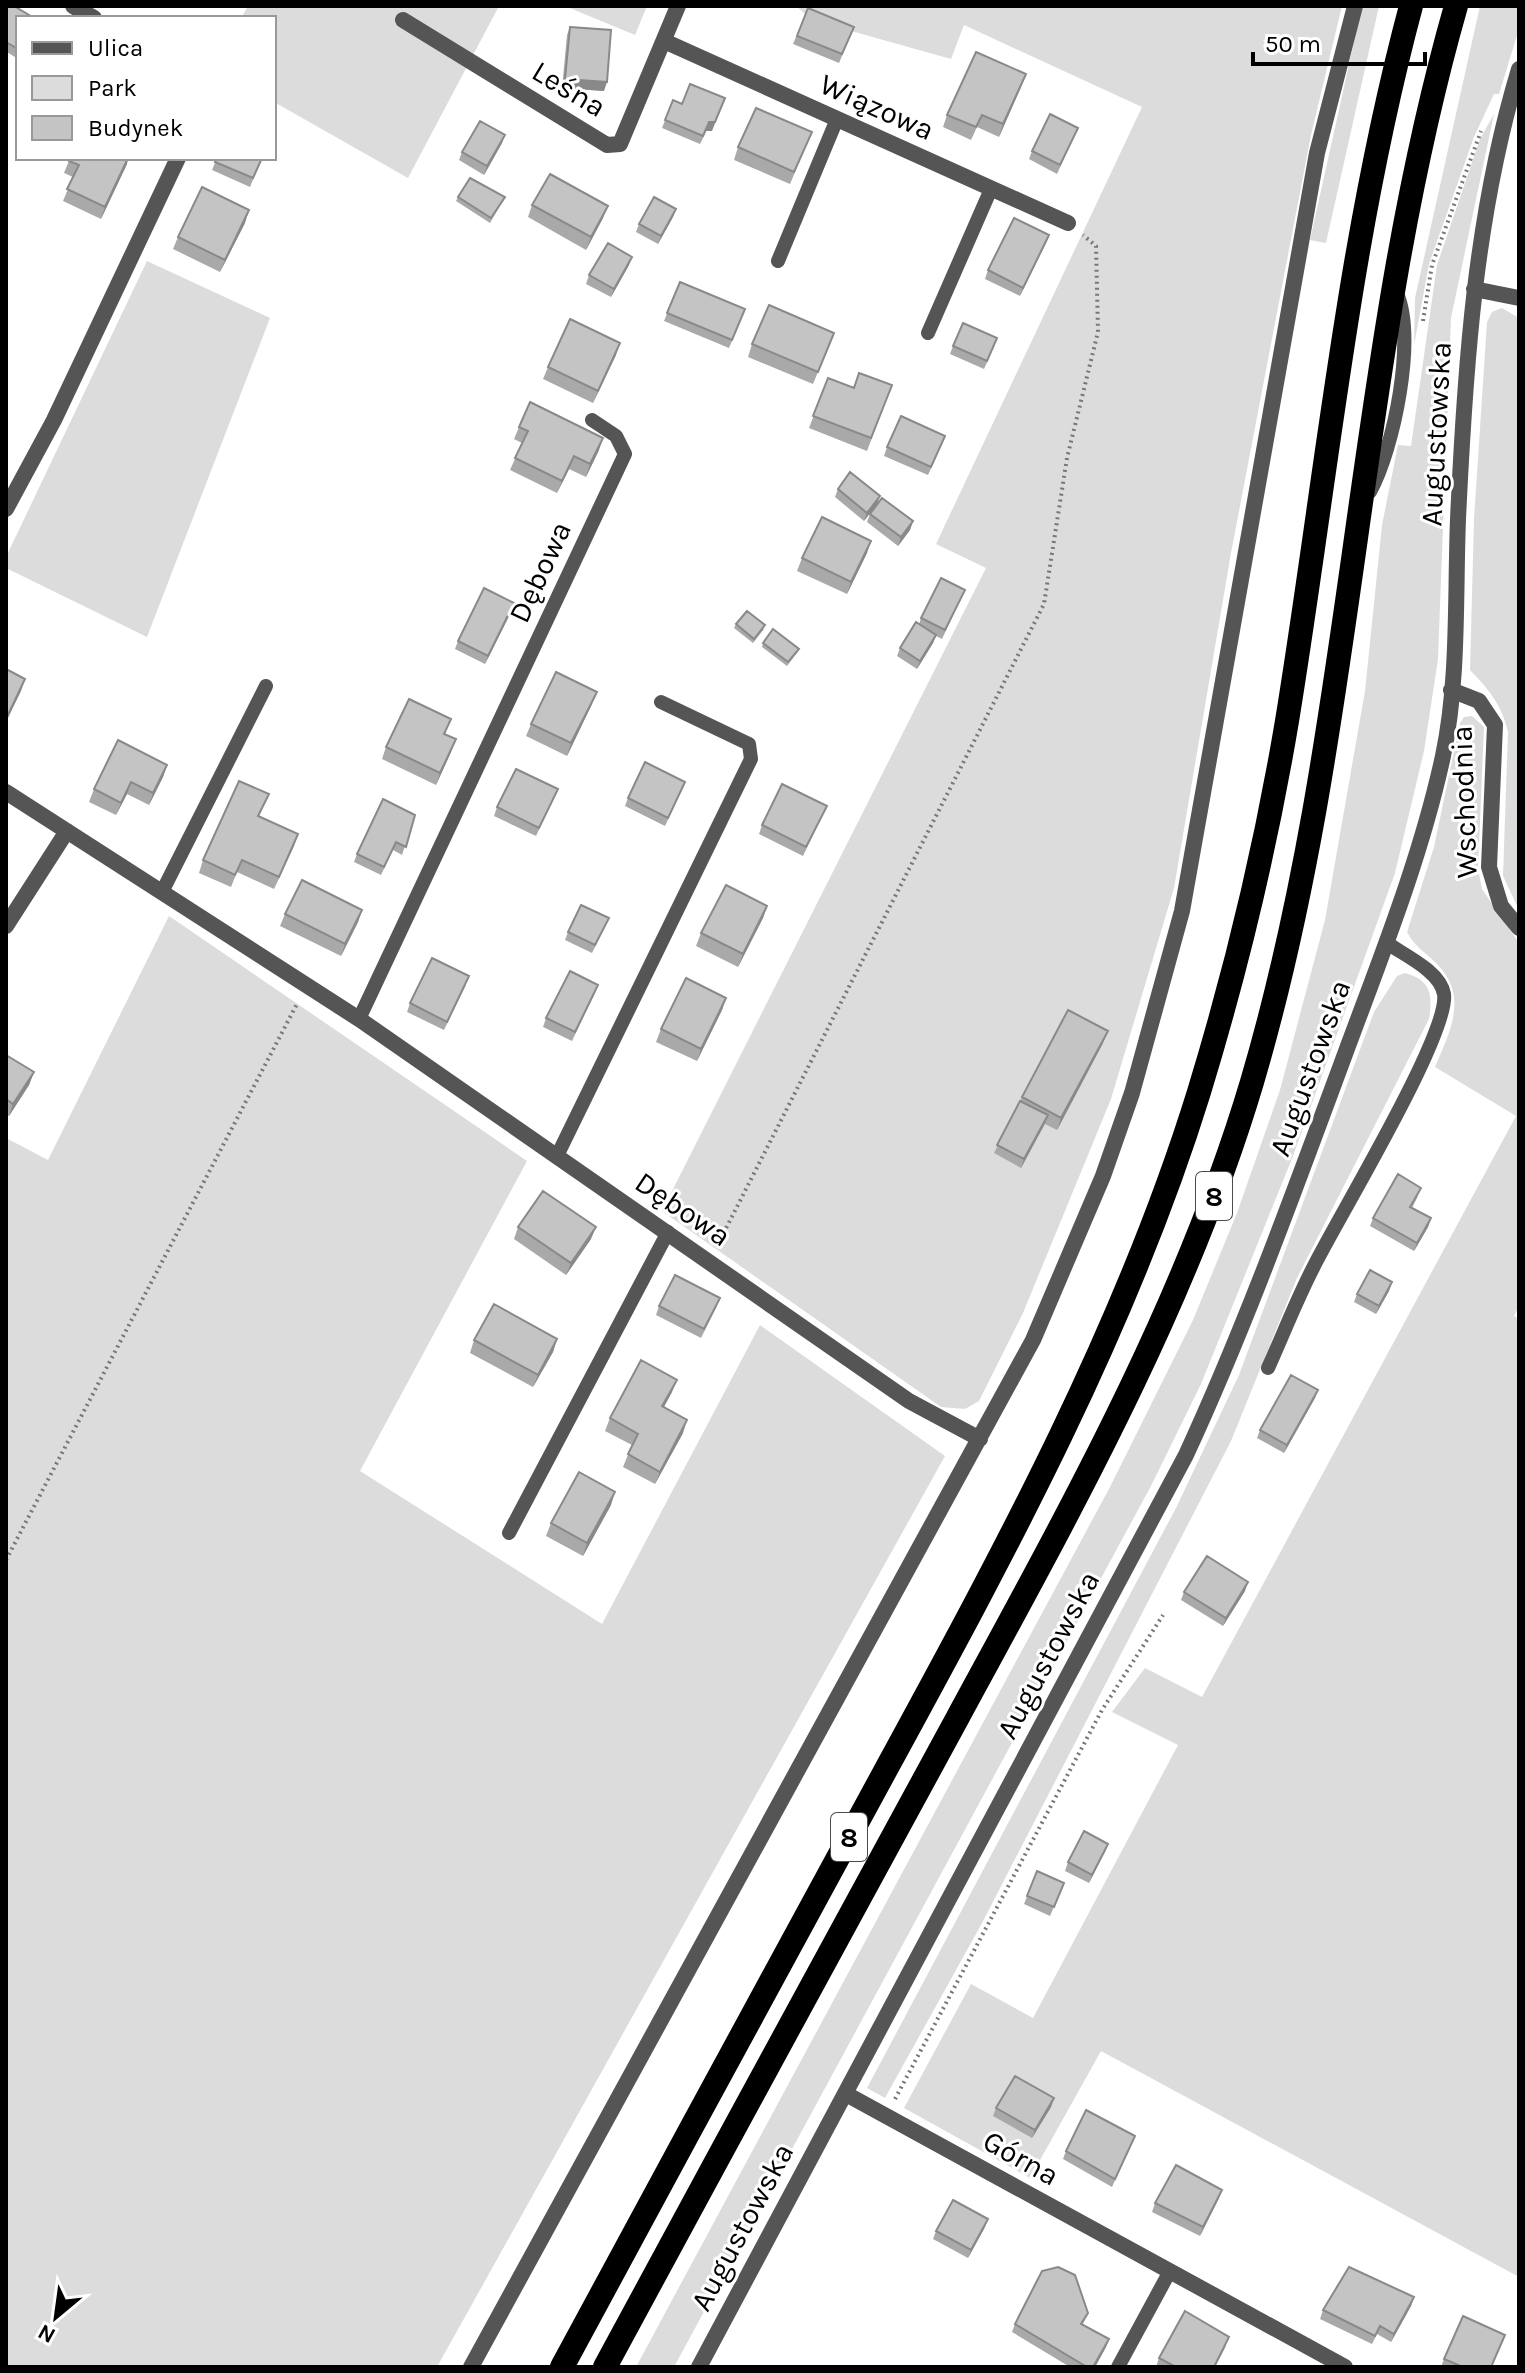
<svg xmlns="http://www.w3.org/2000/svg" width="1525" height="2373" font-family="Karla,sans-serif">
<rect width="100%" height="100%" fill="#fff"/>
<!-- green -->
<path fill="#dcdcdc" d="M248 6H499L408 178 274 102V18H241Z
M565 6H647L635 35Z
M796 6H1342L1311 135 1231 553 1174 888 1111 1099 1023 1313 979 1401 965 1409 941 1407 662 1211 986 568 936 544 1142 107 964 25 951 59 812 20Z
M1362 6H1379L1326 243 1310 240Z
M1480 6H1519V29L1499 94H1494L1474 137 1429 264 1414 345 1415 298Z
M1494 114 1451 318 1438 659 1424 751 1395 873 1293 1156 1201 1384 1151 1486 674 2367H636L1110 1487 1193 1320 1237 1213 1280 1090 1325 920 1365 691 1382 525 1398 445 1411 446 1437 265 1480 139Z
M147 261 270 318 147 637 6 568V557Z
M1502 308 1519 318V910L1503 876 1508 732C1502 705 1489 690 1470 670L1474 519 1487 322 1492 312Z
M1472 716 1484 727 1478 869 1482 889 1519 943V1306L1514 1316 1519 1319V2277L1101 2051 1030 2178 904 2108 971 1984 1033 2018 1178 1745 1112 1712 1145 1668 1202 1697 1516 1116 1435 1067C1450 1031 1469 997 1437 964 1425 952 1415 947 1407 932L1434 847 1460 723 1464 717Z
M169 916 527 1161 360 1471 602 1624 760 1325 945 1456 437 2367H6V1138L48 1160Z
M1405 973C1431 980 1433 995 1429 1019L1297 1278 1231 1441 981 1925 885 2098 867 2088 1176 1508 1239 1375 1374 1012 1397 976Z"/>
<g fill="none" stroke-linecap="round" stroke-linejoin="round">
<!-- path -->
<path stroke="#777" stroke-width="4" stroke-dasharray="2 4" stroke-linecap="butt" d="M1423 321 1432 265 1481 131
M718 1244 1044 604 1067 458 1098 332 1096 246 1083 235
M6 1560 298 1002
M895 2099 1102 1710 1163 1615"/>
<!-- lane -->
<path stroke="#555" stroke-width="14" d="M778 261 837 119
M928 333 991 189
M1370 492C1394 448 1417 337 1396 291
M162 892 266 686
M359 1019 625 454 616 436 592 420
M557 1156 751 759 749 744 661 702
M1268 1368C1283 1335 1296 1301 1313 1268 1336 1221 1450 1034 1444 994 1440 971 1404 955 1387 943
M509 1533 668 1232
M1118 2367 1170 2271"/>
<!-- street -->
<path stroke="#555" stroke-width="16" d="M73 6 94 18
M403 20 607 145 620 144 678 6
M664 41 1068 223
M1474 289 1519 298
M6 509 54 420 178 158
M1451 690 1479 701 1495 725 1489 867 1501 906 1519 928
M6 792 359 1019 909 1401 980 1439
M6 926 67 831
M846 2094 1345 2367
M471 2367 1033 1340 1103 1176 1132 1093 1182 911 1317 153 1355 6
M699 2367 1186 1455C1245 1327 1292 1197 1341 1065 1378 964 1420 862 1443 756 1459 680 1455 597 1458 519 1465 367 1475 215 1519 69"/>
<!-- highway -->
<path stroke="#000" stroke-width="24" d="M562 2367C671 2165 780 1964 890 1762 1007 1547 1126 1328 1199 1092 1236 971 1266 846 1287 721 1326 482 1348 241 1411 6
M605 2367C722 2150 840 1934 958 1717 1069 1512 1185 1307 1252 1082 1356 730 1355 359 1456 6"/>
</g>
<!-- wall -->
<path fill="#a9a9a9" d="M6 6 18 18V59L7 52 6 55Z
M808 8 854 27 839 63 793 44Z
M570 27 604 91 562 88 567 35Z
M1021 87 999 137 977 127 971 140 943 127 947 115Z
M673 100 712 131H706L700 144 662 128Z
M1078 128 1057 174 1029 159 1032 151Z
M812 132 790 184 734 160 738 147Z
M502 143 484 175 459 160 462 152Z
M70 158 127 164 101 219 63 201 73 177 64 173Z
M217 158H262L250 187 212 170Z
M458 197H505L490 223 456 201Z
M532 205 603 218 586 250 528 217Z
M673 217 658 244 636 232 639 224Z
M245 223 220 272 173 249 178 237Z
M1049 235 1020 296 985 279 988 270Z
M629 265 611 297 586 284 589 275Z
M680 282 745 309 729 348 664 321Z
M834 333 813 384 748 357 752 344Z
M953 346 994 347 984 369 950 354Z
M616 355 593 403 543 379 548 367Z
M828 378 854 388 892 385 867 451 809 428Z
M519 427 599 450 586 477 569 469 557 493 510 470 522 443 514 439Z
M942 444 928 475 884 456 887 447Z
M838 489 880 496 877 504 864 521 835 497Z
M870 514 913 521 910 530 898 546 867 522Z
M867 553 847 594 797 571 802 558Z
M965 590 942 639 936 636 933 643 917 669 897 656 900 648 919 624 921 618Z
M511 612 485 664 455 649 458 641Z
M736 624 764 629 753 643 734 628Z
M763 643 799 649 797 653 787 666 762 647Z
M592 704 567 756 526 736 531 724Z
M386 747 451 752 436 785 382 759Z
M167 765 163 777 149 805 127 794 116 815 89 802 94 789Z
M558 789 536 836 494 816 497 807Z
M682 790 665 826 625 806 628 798Z
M269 794 259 816 298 834 274 889 237 872 231 887 199 873 203 860Z
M827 806 803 856 759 834 762 825Z
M415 815 402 855 393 850 381 875 354 862 357 854Z
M767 906 763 918 738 967 696 946 701 933Z
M362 910 358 922 341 956 280 926 285 914Z
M605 927 592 953 565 940 568 932Z
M466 985 444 1030 407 1012 410 1003Z
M595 993 572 1041 543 1027 546 1018Z
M726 998 722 1010 697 1061 656 1042 661 1029Z
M1103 1043 1057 1130 1045 1124 1021 1168 994 1153 1022 1097Z
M6 1055 34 1072 29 1085 9 1116 6 1115Z
M1418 1196 1412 1208 1431 1218 1428 1227 1414 1251 1370 1226 1373 1218Z
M518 1227 591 1239 566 1275 514 1239Z
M1392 1282 1389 1291 1376 1314 1354 1302 1357 1294Z
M659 1306H717L701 1338 656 1315Z
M557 1339 553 1352 533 1387 470 1353 474 1340Z
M672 1392 664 1407 683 1433 655 1484 623 1467 632 1445 605 1431 610 1418Z
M1315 1398 1284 1453 1257 1438 1260 1430Z
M611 1505 583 1556 546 1536 551 1523Z
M1245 1591 1223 1626 1181 1600 1184 1592Z
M1108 1844 1089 1883 1065 1871 1068 1862Z
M1037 1871 1064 1883 1050 1916 1024 1904Z
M1054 2098 1051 2107 1032 2138 993 2116 996 2108Z
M1135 2136 1112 2187 1063 2159 1066 2151Z
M1219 2198 1200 2236 1152 2212 1155 2203Z
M985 2227 968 2258 933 2239 936 2231Z
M1414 2297 1411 2306 1391 2342 1377 2334 1372 2344 1320 2319 1323 2310Z
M1088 2313 1083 2324 1109 2339 1106 2347 1095 2367H1070L1012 2332 1015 2324Z
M1505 2335 1491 2367H1441L1444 2359Z
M1226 2346 1215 2367H1156L1159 2358Z"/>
<!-- shaded-wall -->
<path fill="#898989" d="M1026 74 1021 87 999 137 1003 124Z
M565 79 607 82 604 91 562 88Z
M725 98 712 131H706L700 144 709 122Z
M505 135 502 143 484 175 487 166Z
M128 158 127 164 101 219 105 207Z
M608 206 603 218 586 250 591 237Z
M676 209 673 217 658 244 661 236Z
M249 210 245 223 220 272 225 260Z
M1049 235 1046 243 1020 296 1023 288Z
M632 257 629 265 611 297 614 289Z
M620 343 616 355 593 403 598 391Z
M603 438 599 450 586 477 590 464Z
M574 456 569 469 557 493 562 481Z
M880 496 877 504 864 521 867 513Z
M913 521 910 530 898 546 901 537Z
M871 541 867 553 847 594 851 582Z
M514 603 511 612 485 664 488 656Z
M936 635 933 643 917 669 920 661Z
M25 679 21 691 6 722V719Z
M597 692 592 704 567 756 571 743Z
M456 739 451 752 436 785 440 773Z
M167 765 163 777 149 805 153 793Z
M131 782 127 794 116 815 121 803Z
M298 834 294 846 274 889 279 877Z
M767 906 763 918 738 967 743 954Z
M362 910 358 922 341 956 345 944Z
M726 998 722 1010 697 1061 701 1049Z
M1108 1031 1103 1043 1057 1130 1061 1118Z
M34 1072 29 1085 9 1116 13 1104Z
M1048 1115 1045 1123 1021 1168 1024 1159Z
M1431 1218 1428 1227 1414 1251 1417 1243Z
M596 1227 591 1239 566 1275 571 1263Z
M1392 1282 1389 1291 1376 1314 1379 1306Z
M557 1339 553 1352 533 1387 538 1375Z
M677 1380 672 1392 657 1419 662 1406Z
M1318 1390 1315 1398 1284 1453 1287 1445Z
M687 1420 683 1433 655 1484 660 1472Z
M615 1492 611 1505 583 1556 587 1543Z
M1248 1582 1245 1591 1223 1626 1226 1618Z
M1108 1844 1105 1852 1089 1883 1092 1875Z
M1054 2098 1051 2107 1032 2138 1035 2130Z
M1222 2190 1219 2198 1200 2236 1203 2227Z
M988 2219 985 2227 968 2258 971 2250Z
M1414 2297 1411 2306 1391 2342 1394 2334Z
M1109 2339 1106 2347 1095 2367H1093Z"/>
<!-- building -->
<path fill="#c4c4c4" stroke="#898989" stroke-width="2" d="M6 6H14L34 18H18V49L6 42Z
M808 8 854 27 842 54 797 36Z
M570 27 611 30 607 82 565 79Z
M976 52 1026 74 1003 124 982 115 976 127 947 115Z
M690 84 725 98 715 122H709L703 136 665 120 673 100 682 104Z
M756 108 812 132 794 172 738 147Z
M1050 114 1078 128 1060 165 1032 151Z
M480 121 505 135 487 166 462 152Z
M70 158H128L105 207 67 189 79 165 69 161Z
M217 158H262L253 178 215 162Z
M550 174 608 206 591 237 532 205Z
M470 178 505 197 491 218 458 197Z
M202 187 249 210 225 260 178 237Z
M654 197 676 209 661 236 639 224Z
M1014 218 1049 235 1023 288 988 270Z
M608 243 632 257 614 289 589 275Z
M680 282 745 309 732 340 667 313Z
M769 305 834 333 818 372 752 344Z
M570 319 620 343 598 391 548 367Z
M963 323 997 338 987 361 953 346Z
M859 373 892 385 871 438 813 416 828 378 854 388Z
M530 402 603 438 590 464 574 456 562 481 515 458 528 431 519 427Z
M901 416 945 436 931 467 887 447Z
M850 472 880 496 867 513 838 489Z
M882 498 913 521 901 537 870 514Z
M822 517 871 541 851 582 802 558Z
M941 578 965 590 945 630 921 618Z
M484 588 514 603 488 656 458 641Z
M747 611 765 625 754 639 736 624Z
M916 622 936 635 920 661 900 648Z
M773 629 799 649 788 662 763 643Z
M6 669 25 679 6 719Z
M556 672 597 692 571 743 531 724Z
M409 699 451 719 444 734 456 739 440 773 386 747Z
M118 740 167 765 153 793 131 782 121 803 94 789Z
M645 762 685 782 668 818 628 798Z
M516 769 558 789 539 828 497 807Z
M239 781 269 794 258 816 298 834 279 877 242 860 235 875 203 860Z
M782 784 827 806 806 847 762 825Z
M383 799 415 815 406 847 396 842 384 867 357 854Z
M302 880 362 910 345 944 285 914Z
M726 885 767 906 743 954 701 933Z
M581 905 609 918 595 945 568 932Z
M432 958 469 976 447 1022 410 1003Z
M570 971 598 985 575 1032 546 1018Z
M686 978 726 998 701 1049 661 1029Z
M1068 1010 1108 1031 1061 1118 1022 1097Z
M6 1055 34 1072 13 1104 6 1099Z
M1020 1101 1048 1115 1024 1159 997 1145Z
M1398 1174 1421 1188 1410 1207 1431 1218 1417 1243 1373 1218Z
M543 1191 596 1227 571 1263 518 1227Z
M1370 1270 1392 1282 1379 1306 1357 1294Z
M675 1275 720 1298 704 1329 659 1306Z
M494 1304 557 1339 538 1375 474 1340Z
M641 1360 677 1380 662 1406 687 1420 660 1472 628 1454 638 1434 610 1418Z
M1291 1375 1318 1390 1287 1445 1260 1430Z
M579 1472 615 1492 587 1543 551 1523Z
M1207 1556 1248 1582 1226 1618 1184 1592Z
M1084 1831 1108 1844 1092 1875 1068 1862Z
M1037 1871 1064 1883 1054 1907 1027 1896Z
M1015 2076 1054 2098 1035 2130 996 2108Z
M1086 2110 1135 2136 1115 2179 1066 2151Z
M1176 2165 1222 2190 1203 2227 1155 2203Z
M953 2200 988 2219 971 2250 936 2231Z
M1058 2267 1075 2275 1088 2313 1081 2324 1109 2339 1093 2367H1087L1015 2324 1042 2271Z
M1349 2267 1414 2297 1394 2334 1380 2326 1375 2336 1323 2310Z
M1185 2311 1229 2337 1214 2367H1176L1159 2358Z
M1463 2316 1505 2335 1491 2367H1463L1444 2359Z"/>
<g text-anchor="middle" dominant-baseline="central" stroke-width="6" stroke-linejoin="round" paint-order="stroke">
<!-- shield labels -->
<g fill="#fff" stroke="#4c4c4c" stroke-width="2">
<rect x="1196" y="1172" width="36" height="48" rx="6"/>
<rect x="831" y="1813" width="36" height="48" rx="6"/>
</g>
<g font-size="28" font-weight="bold" fill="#000">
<text x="1214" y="1196">8</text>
<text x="849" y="1837">8</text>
</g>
<!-- street labels -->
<g font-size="30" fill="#000" stroke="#fff">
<text transform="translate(569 89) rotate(31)">Leśna</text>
<text transform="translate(877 107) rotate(24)">Wiązowa</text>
<text transform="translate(1436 434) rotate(-87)">Augustowska</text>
<text transform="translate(540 572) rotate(-65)">Dębowa</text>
<text transform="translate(1464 802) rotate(-92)">Wschodnia</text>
<text transform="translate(1310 1068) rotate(-70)">Augustowska</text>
<text transform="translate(683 1209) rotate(34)">Dębowa</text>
<text transform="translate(1048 1655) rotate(-62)">Augustowska</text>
<text transform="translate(1021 2158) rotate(29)">Górna</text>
<text transform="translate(742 2227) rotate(-62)">Augustowska</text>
</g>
</g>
<!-- border -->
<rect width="1525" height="2373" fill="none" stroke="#000000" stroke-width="16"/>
<!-- legend -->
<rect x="16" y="16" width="260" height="144" fill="#ffffff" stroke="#999999" stroke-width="2"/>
<rect x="32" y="42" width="40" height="12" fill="#555555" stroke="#999999" stroke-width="2"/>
<text x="88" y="56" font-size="24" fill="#000000">Ulica</text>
<rect x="32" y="76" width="40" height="24" fill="#dcdcdc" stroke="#999999" stroke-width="2"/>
<text x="88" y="96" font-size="24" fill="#000000">Park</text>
<rect x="32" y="116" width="40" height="24" fill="#c4c4c4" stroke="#999999" stroke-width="2"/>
<text x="88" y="136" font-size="24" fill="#000000">Budynek</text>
<!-- north arrow -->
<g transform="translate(56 2317) rotate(209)" stroke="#ffffff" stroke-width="6" paint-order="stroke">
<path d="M0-6L14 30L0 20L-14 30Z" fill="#000000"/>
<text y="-12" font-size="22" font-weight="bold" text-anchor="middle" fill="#000000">N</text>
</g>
<!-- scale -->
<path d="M1253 52v12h172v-12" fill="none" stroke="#000000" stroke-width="4"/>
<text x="1265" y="52" font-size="24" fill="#000000" stroke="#ffffff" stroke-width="6" paint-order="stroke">50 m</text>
</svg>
